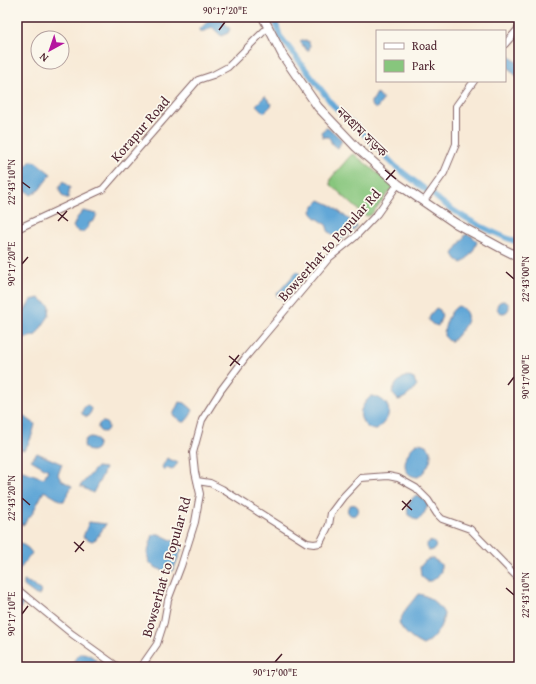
<svg xmlns="http://www.w3.org/2000/svg" width="536" height="684" font-family="'Gentium Book Plus','Noto Serif Bengali',serif">
<rect width="100%" height="100%" fill="#fbf7ec"/>
<filter id="ink" filterUnits="userSpaceOnUse"><feTurbulence type="fractalNoise" baseFrequency=".025" numOctaves="2"/><feDisplacementMap in="SourceGraphic" scale="8" xChannelSelector="R" yChannelSelector="G"/><feConvolveMatrix kernelMatrix="1 2 1 2 8 2 1 2 1" color-interpolation-filters="sRGB"/></filter>
<filter id="wash" filterUnits="userSpaceOnUse"><feTurbulence type="fractalNoise" baseFrequency=".012" numOctaves="4" result="noise"/><feDisplacementMap in="SourceGraphic" scale="16" xChannelSelector="R" yChannelSelector="G"/><feGaussianBlur stdDeviation="0.9" result="paint"/><feColorMatrix in="noise" values="0 0 0 0 0 0 0 0 0 0 0 0 0 0 0 0 0 1.4 0 .05"/><feComposite in="paint" operator="in"/></filter>
<g filter="url(#wash)">
<rect width="100%" height="100%" fill="#f8ead7"/>
<!-- green -->
<path fill="#87c67d" stroke="#687254" d="M354 154 392 185V188L371 215 367 216 364 215 330 184 331 178 351 155Z"/>
<!-- water -->
<path fill="#62a7d7" stroke="#566381" d="M212 17H220L230 29 228 33 221 36 212 27C208 29 205 32 200 31V29Z
M302 40 308 41 310 45 309 50H306L305 47 303 46 300 41Z
M507 54 519 64V73L516 76 505 64V55Z
M377 93 383 100 376 109 371 105V101L373 100Z
M265 96 272 105 264 113 256 105Z
M326 128 331 130 342 140 338 148 332 144 330 139 328 137H323L321 132Z
M31 161 36 162 51 174 39 190 31 195 17 183V175Z
M63 181 70 187 68 198H66L62 196 59 188Z
M320 200 331 205 357 226 350 234 340 240C336 238 332 235 329 232 327 230 328 226 325 224 320 219 313 218 311 211L316 204Z
M83 211 97 214 94 221 89 223V226L83 232H79L73 227 77 218Z
M466 234 472 236 477 241C476 248 468 259 462 263L456 259 453 254Z
M297 271 302 277 287 298 284 300 276 295Z
M39 298 50 306 49 316 36 335 26 338 19 333 17 324 31 300Z
M497 307a6 6 0 1 1 12 0a6 6 0 1 1-12 0Z
M458 306C461 307 463 308 465 311 473 320 458 334 452 341H449L444 336C444 326 449 311 458 306Z
M436 308 440 310 442 316 438 326 432 324 429 320 430 315Z
M407 376 414 379 417 386C412 392 405 399 398 400L392 393C394 385 398 380 407 376Z
M371 396C382 397 393 406 387 418 385 422 380 426 377 430 367 431 358 419 361 410 363 404 367 400 371 396Z
M179 402 185 403 193 410 190 416 185 422H182L173 415Z
M88 405 91 409V412L87 417 82 414C82 410 84 406 88 405Z
M17 415 25 417 35 424C33 433 30 443 24 450L20 449 17 453Z
M98 427a5 5 0 1 1 10 0a5 5 0 1 1-10 0Z
M84 444a7 7 0 1 1 14 0a7 7 0 1 1-14 0Z
M418 443C440 445 430 469 418 477 397 476 405 450 418 443Z
M37 453 62 464 58 475 61 480 72 486 64 501H61L44 491 32 514 23 525 17 522V470C27 471 35 476 44 478L48 470 31 460Z
M167 458 178 463 172 470 167 468 164 470 162 467Z
M97 467 105 468C102 478 97 485 93 493L80 486Z
M416 495 425 500 428 505C425 511 423 518 417 520L408 515C406 507 410 500 416 495Z
M347.5 510a5.5 5.5 0 1 1 11 0a5.5 5.5 0 1 1-11 0Z
M89 522 106 524 96 539 92 541 83 537Z
M155 534H159L180 544 182 548 173 571 171 572C143 567 145 557 153 535Z
M17 541 28 548 32 553 17 573Z
M426.5 546a4.5 4.5 0 1 1 9 0a4.5 4.5 0 1 1-9 0Z
M432 558 441 564V571C438 576 434 582 427 581L421 576 420 567 425 561Z
M24 581 30 583 41 591 39 595H36L24 586Z
M17 593 23 596 26 600 17 613Z
M418 594C427 594 441 606 444 614 443 625 434 641 423 645 414 641 402 632 399 622L406 609Z
M82 653C87 653 94 657 97 662L95 667H74L73 662 78 655Z"/>
<g fill="none" stroke-linecap="round" stroke-linejoin="round">
<!-- canal -->
<path stroke="#62a7d7" stroke-width="5.5" d="M274 17 280 36 333 105 362 132 395 166 427 191
M432 194C457 216 488 231 519 243"/>
</g>
</g>
<g filter="url(#ink)">
<g fill="none" stroke-linecap="round" stroke-linejoin="round">
<defs>
<path id="minor" d="M505 44 519 28
M424 201 444 173 456 144V106L474 81
M17 229 103 189 198 80 213 75 228 67 268 27
M197 481 210 483 222 489 307 543 314 544 320 543 329 525 331 513 343 497 361 478 388 476 398 478 416 488 428 500 437 514 442 519 470 529 519 579
M17 589 72 634 118 667
M141 667 157 644 164 622 168 600 181 566 195 522 200 494 195 472 193 453 202 420 221 390 245 358 329 258 354 238 377 214 398 184"/>
<path id="major" d="M263 17 283 56 318 107 356 147 398 184 455 223 501 248 513 254 519 255"/>
</defs>
<!-- minor casing -->
<use href="#minor" stroke="#876667" stroke-width="8"/>
<!-- major casing -->
<use href="#major" stroke="#876667" stroke-width="10"/>
<!-- minor -->
<use href="#minor" stroke="#fff" stroke-width="6"/>
<!-- major -->
<use href="#major" stroke="#fff" stroke-width="8"/>
</g>
</g>
<!-- ticks -->
<path fill="none" stroke="#4a1f2b" stroke-width="1.5" d="M219 30 225 22M385 170 396 179M386 180 395 170M22 182 30 188M57 212 68 221M58 221 67 211M22 264 28 257M506 272 514 279M229 356 240 365M230 366 239 355M508 385 514 377M22 498 30 505M402 501 412 510M402 510 411 500M74 542 84 551M75 552 84 541M506 588 514 595M22 614 28 606M275 662 282 654"/>
<g text-anchor="middle" dominant-baseline="central" stroke-width="3.5" stroke-linejoin="round" paint-order="stroke">
<!-- street labels -->
<g font-size="14" fill="#4a1f2b" stroke="#fbf7ec">
<text transform="translate(140 129) rotate(-49)">Korapur Road</text>
<text transform="translate(362 132) rotate(44)">নবগ্রাম সড়ক</text>
<text transform="translate(329 245) rotate(-48)">Bowserhat to Popular Rd</text>
<text transform="translate(166 567) rotate(-74)">Bowserhat to Popular Rd</text>
</g>
</g>
<!-- margin -->
<rect width="536" height="684" fill="none" stroke="#fbf7ec" stroke-width="44"/>
<!-- legend -->
<rect x="376" y="30" width="130" height="52" fill="#fbf7ec" stroke="#b4a19f"/>
<rect x="384" y="43" width="20" height="6" fill="#ffffff" stroke="#b4a19f"/>
<text x="412" y="50" font-size="12" fill="#4a1f2b">Road</text>
<rect x="384" y="60" width="20" height="12" fill="#87c67d" stroke="#b4a19f"/>
<text x="412" y="70" font-size="12" fill="#4a1f2b">Park</text>
<!-- north arrow -->
<g transform="translate(50 50) rotate(220)"><circle r="19" fill="#fbf7ec" stroke="#b4a19f"/>
<path d="M0-3L7 15L0 10L-7 15Z" fill="#b5179e"/>
<text y="-6" font-size="11" font-weight="bold" text-anchor="middle" fill="#4a1f2b">N</text>
</g>
<rect x="22" y="22" width="492" height="640" fill="none" stroke="#4a1f2b" stroke-width="1.5"/>
<g font-size="10" text-anchor="middle" fill="#4a1f2b">
<text x="225" y="14">90°17'20"E</text>
<text transform="translate(11 182) rotate(-90)" y="4">22°43'10"N</text>
<text transform="translate(11 264) rotate(-90)" y="4">90°17'20"E</text>
<text transform="translate(525 279) rotate(-90)" y="4">22°43'00"N</text>
<text transform="translate(525 377) rotate(-90)" y="4">90°17'00"E</text>
<text transform="translate(11 498) rotate(-90)" y="4">22°43'20"N</text>
<text transform="translate(525 595) rotate(-90)" y="4">22°43'10"N</text>
<text transform="translate(11 614) rotate(-90)" y="4">90°17'10"E</text>
<text x="275" y="676">90°17'00"E</text>
</g>
</svg>
